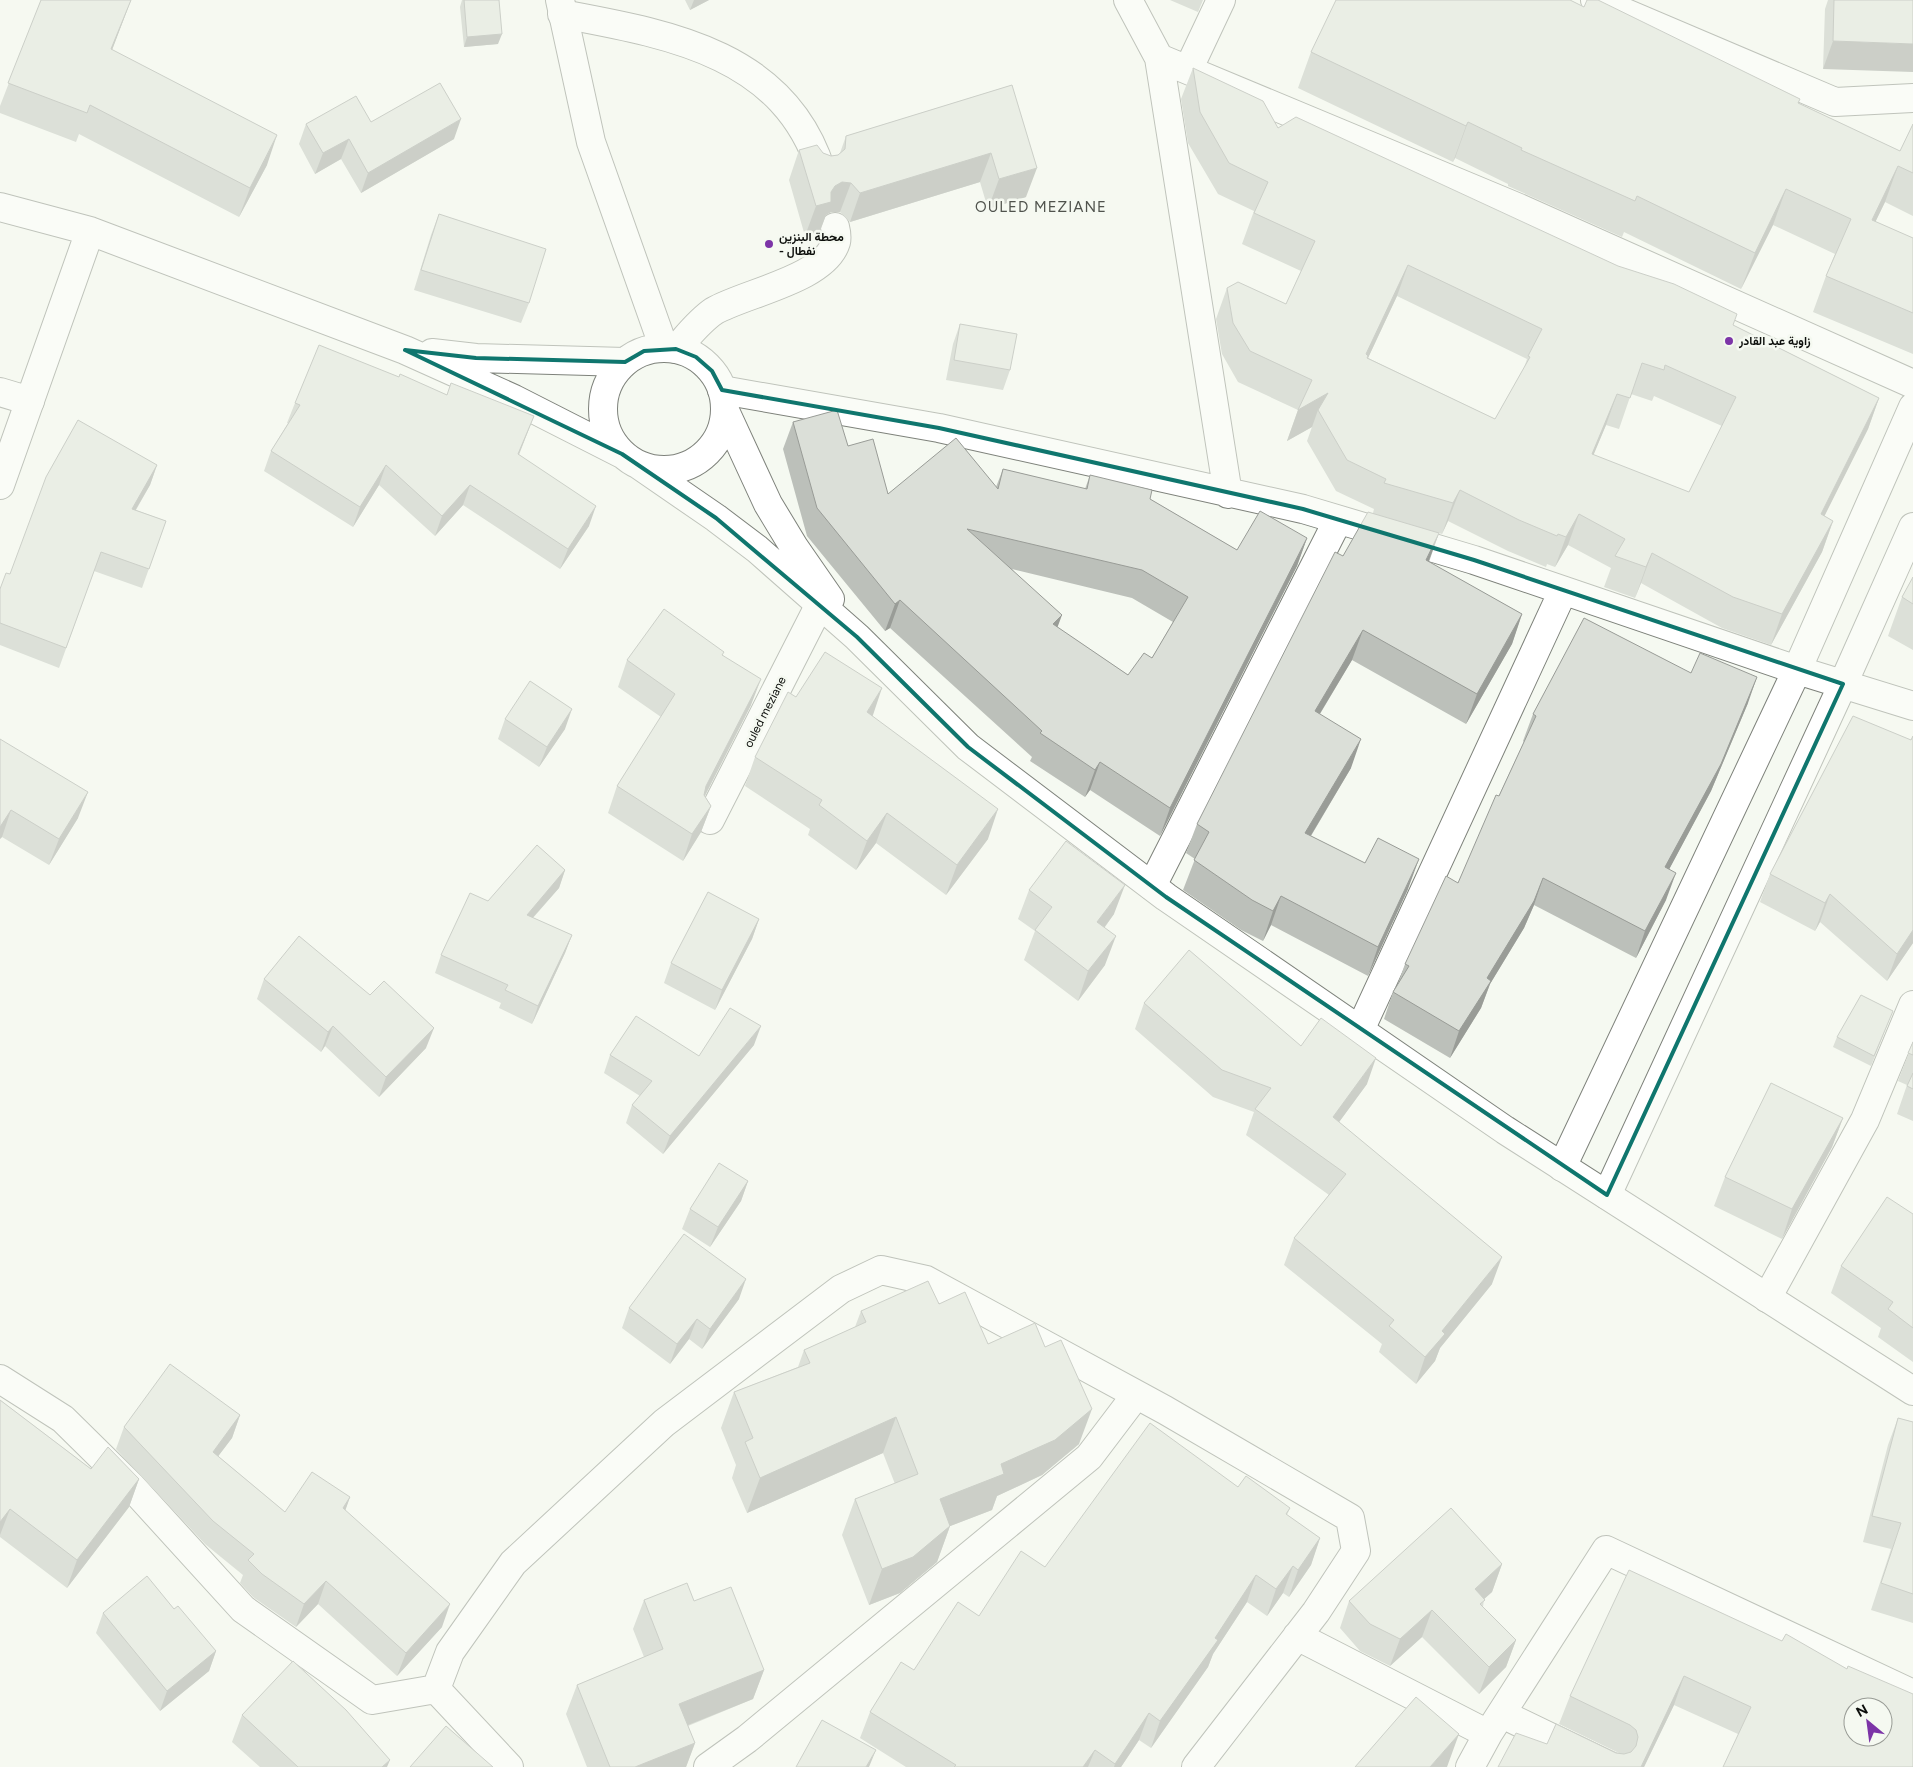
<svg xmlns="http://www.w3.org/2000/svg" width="1913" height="1767" font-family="Figtree,Vazirmatn,sans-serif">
<rect width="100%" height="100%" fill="#f5f9f1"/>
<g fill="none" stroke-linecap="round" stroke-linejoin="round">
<defs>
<path id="minor" d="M1128 0 1159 58 1228 494
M1595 0 1835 102 1913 98
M562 14C668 34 784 53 821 170
M1159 58 1519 208 1913 384
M1188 70 1221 0
M676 349C688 336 699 321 714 311 745 293 825 279 836 242 837 238 836 231 835 227
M722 390 939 428 1303 509 1474 560 1797 670 1913 706
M0 392 30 401
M710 820 820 604
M1152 886 1338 520
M1360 1030 1563 591
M1562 1167 1797 670 1913 407
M1607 1195 1843 684 1913 527
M1767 1298 1865 1120 1913 1005
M0 1379 63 1419 131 1486 243 1609 372 1700 436 1689
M1297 1636 1488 1734 1470 1767
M1502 1714 1612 1767
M1488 1734 1606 1550 1913 1694
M509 1767 436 1689 450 1652 513 1563 664 1423 841 1289 881 1270 926 1280 1165 1410 1350 1518 1356 1551 1316 1612 1196 1767
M708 1767 747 1739 1089 1457 1136 1395"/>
<path id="major" d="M560 0 591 142 664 348
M0 207 90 231 405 350 514 399 622 454
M603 409a61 61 0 1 1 122 0a61 61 0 1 1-122 0Z
M432 353 476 358 625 362
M725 411 768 504 794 547 830 599
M639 465 716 518 757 549 857 637 968 747 1166 897 1505 1130 1913 1391
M0 485 90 231"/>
</defs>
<!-- minor casing -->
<use href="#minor" stroke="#7e827b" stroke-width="30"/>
<!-- major casing -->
<use href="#major" stroke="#7e827b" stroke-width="30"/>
<!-- minor -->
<use href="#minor" stroke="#fff" stroke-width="28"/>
<!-- major -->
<use href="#major" stroke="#fff" stroke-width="28"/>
</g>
<!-- wall -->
<path fill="#bcc0ba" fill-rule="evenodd" d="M41 0H131L112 50 267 165 239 217 79 134 76 142 0 113V106Z
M462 0H499L498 44 464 47 460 7Z
M685 0H709L690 10Z
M1170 0H1203L1198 12Z
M1828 0H1913L1823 69 1825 9Z
M1311 52 1798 104 1900 151 1913 124V216L1885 202 1875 222 1913 238V354L1813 312 1826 276 1835 254 1773 225 1741 289 1624 232 1622 237 1508 186V184L1455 158 1453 162 1298 88Z
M1193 68 1278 128 1733 325 1879 398 1868 429 1824 516 1833 521 1822 552 1771 645 1722 628 1641 583 1635 598 1604 587 1611 568 1568 545 1555 567 1547 564 1546 567 1508 551 1448 521 1442 534 1439 533 1429 562 1522 614 1512 644 1466 724 1352 660 1320 714 1351 768 1311 836 1408 889 1368 976 1271 925 1263 941 1241 930 1183 890 1195 859 1186 853 1197 824 1343 556 1373 513 1374 509 1336 491 1307 441 1312 427 1287 441 1298 410 1238 382 1222 354 1216 319 1227 288 1286 304 1301 271 1242 244 1254 211 1218 194 1188 143 1181 99ZM1397 296 1527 359 1524 368 1495 419 1368 358ZM1631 394 1652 401 1654 396 1722 426 1689 492 1593 455 1606 425 1619 429Z
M1012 85 1026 197 988 209 980 182 850 222 840 212H831L826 215 820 231 805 236 789 180 799 150 823 153 831 156 838 155 840 153 846 136Z
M371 122 454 139 361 193 341 159 315 174 299 144 306 124Z
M439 214 529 303 521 323 414 290 431 235Z
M960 324 1010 370 1003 390 946 380 953 344Z
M399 377 447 395 534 416 519 455 589 526 560 569 463 505 435 536 379 485 353 527 264 471 271 451 288 423H287L295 403Z
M793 422 848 446 888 494 996 487 1003 469 1085 489 1090 475 1150 499 1237 550 1307 538 1297 566 1160 836 1090 790 1085 797 1030 761 1032 757 890 628 885 631 807 536 783 449ZM1012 569 1132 598 1173 622 1152 658 1128 675 1057 627Z
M157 465 150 485 136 510 166 521 142 588 94 571 59 668 0 645V589L10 574Z
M1913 577V650L1888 636 1902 597Z
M723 655 751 705 705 796 711 806 701 832 683 861 608 813 617 786 661 717 618 687 627 660Z
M796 697 872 716 988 839 946 895 876 843 856 870 808 835 810 829 745 786 755 757Z
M1748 703 1711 791 1669 869 1666 900 1636 958 1534 905 1524 928 1490 984 1481 1008 1450 1058 1384 1019 1393 992 1397 986 1405 964 1458 883 1524 742 1523 741 1533 714Z
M505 719 565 729 539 767 498 739Z
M1913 736V943L1887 981 1820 922 1815 931 1760 902 1770 874 1911 740Z
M0 739 78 818 49 865 2 837 0 839Z
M565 870 559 888 533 918 572 935 565 953 532 1024 499 1008 501 1003 435 973 441 955 488 901Z
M1029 890 1114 914 1105 927V965L1078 1001 1024 960 1035 931 1018 919Z
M759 919 752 939 715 1010 664 983 671 963Z
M264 979 426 1048 379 1097 325 1046 321 1052 257 999Z
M1144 1003 1301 1046 1367 1084 1339 1122 1492 1284 1440 1348 1435 1361 1416 1384 1379 1352 1382 1344 1284 1265 1294 1238 1329 1195 1246 1135 1254 1112 1213 1097 1135 1029Z
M1889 1021 1871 1066 1833 1047 1837 1037Z
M1913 1042V1121L1897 1114 1907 1085 1898 1081Z
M754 1045 663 1154 626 1123 632 1105 640 1096 604 1073 610 1055 699 1056Z
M1843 1118 1832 1147 1782 1239 1714 1206 1725 1177Z
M748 1181 741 1201 710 1247 682 1229 690 1209Z
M1913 1214V1362L1878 1337 1881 1328 1831 1293 1841 1266Z
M739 1299 702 1349 689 1339 670 1364 622 1328 629 1308Z
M939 1304 988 1344 1079 1444 1042 1475 997 1496 992 1510 950 1526 937 1562 900 1593 869 1605 842 1535 855 1499 895 1484 883 1453 747 1513 732 1478 736 1465 721 1428 734 1392 798 1367 804 1350 855 1327 861 1311Z
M0 1400 91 1469 139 1479 129 1507 67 1588 0 1537Z
M240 1415 232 1438 218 1456 285 1512 350 1497 345 1510 442 1627 397 1676 318 1604 296 1627 253 1597 240 1583 243 1575 205 1544 116 1449 124 1427Z
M1898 1418 1913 1422V1623L1871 1610 1891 1549 1863 1542 1888 1445Z
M1238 1487 1290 1508 1287 1515 1320 1538 1311 1565 1289 1597 1283 1593 1267 1616 1247 1602 1213 1654 1208 1667 1151 1748 1139 1740 1121 1767H906L860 1738 870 1712 914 1670 979 1616 1045 1567Z
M1502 1564 1492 1592 1484 1599 1483 1607 1516 1640 1506 1667 1479 1694 1422 1637 1390 1666 1360 1651 1340 1628 1349 1601Z
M644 1600 694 1601 764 1670 753 1699 688 1726 695 1743 686 1767H587L566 1714 577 1685 644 1657 633 1629Z
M174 1609 216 1651 209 1671 160 1711 96 1633 103 1613Z
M1782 1641 1847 1669 1738 1734 1674 1705 1644 1767 1547 1744 1619 1753 1559 1724 1570 1696Z
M242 1715 387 1767H260L232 1742Z"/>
<!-- shaded-wall -->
<path fill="#999c97" d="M131 0 101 79 111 49Z
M694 0H709L690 10Z
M502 34 498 44 464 47 467 37Z
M1833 41 1913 44V72L1823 69Z
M461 119 454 139 361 193 368 173Z
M1468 122 1455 158 1453 162 1466 126Z
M277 135 267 165 239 217 250 188Z
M349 139 341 159 315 174 323 153Z
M991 153 980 182 850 222 860 193Z
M1898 166 1885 202 1859 256 1872 220Z
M1037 168 1026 197 988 209 999 179Z
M842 182 851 183 840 212H831L826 215 820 231 805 236 816 206 831 192 835 186Z
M1786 189 1773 225 1741 289 1755 253Z
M1408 265 1397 296 1368 358 1366 354Z
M1328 393 1318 410 1312 427 1287 441 1298 410Z
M1617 394 1606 425 1581 485 1592 454Z
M1879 398 1868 429 1810 545 1821 514Z
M534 416 526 436 511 474 518 454Z
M157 465 150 485 125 528 132 509Z
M386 465 379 485 353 527 360 507Z
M470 485 463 505 435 536 442 516Z
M1460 490 1448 521 1442 534 1453 503Z
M596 506 589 526 560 569 568 549Z
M1579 514 1568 545 1555 567 1566 537Z
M1833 521 1822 552 1771 645 1782 614Z
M1439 533 1428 563 1426 560Z
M1307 538 1297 566 1160 836 1170 808Z
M1652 553 1641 583 1635 598 1646 567Z
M900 600 890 628 885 631 895 604Z
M1522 614 1512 644 1466 724 1477 694Z
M1062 615 1052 642 1053 624Z
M1363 630 1352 660 1304 740 1315 711Z
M1757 677 1748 703 1711 791 1656 894 1665 867Z
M761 679 751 705 696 813 706 786Z
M882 688 872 718 867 712Z
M572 709 565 729 539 767 547 747Z
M1361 739 1351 768 1295 862 1305 833Z
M1100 762 1090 790 1085 797 1095 770Z
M88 792 78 818 49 865 59 839Z
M711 806 701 832 683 861 692 834Z
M998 809 988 839 946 895 957 865Z
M11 810 2 837 0 839V827Z
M887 813 876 843 856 870 867 841Z
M1419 859 1408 889 1368 976 1378 947Z
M565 870 559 888 520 932 527 915Z
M1676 873 1666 900 1636 958 1645 931Z
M1543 878 1534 905 1524 928 1490 984 1481 1008 1450 1058 1459 1031 1487 978Z
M1125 885 1114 914 1087 951 1097 922Z
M1830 894 1820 922 1815 931 1825 903Z
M1281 896 1271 925 1263 941 1273 911Z
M759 919 752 939 715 1010 722 990Z
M1913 930V943L1887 981 1897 954Z
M572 935 565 953 532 1024 538 1006Z
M1116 936 1105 965 1078 1001 1088 971Z
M333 1026 325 1046 321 1052 328 1032Z
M761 1026 754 1045 663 1154 670 1136Z
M434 1028 426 1048 379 1097 386 1077Z
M1376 1058 1367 1084 1323 1144 1333 1117Z
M1843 1118 1832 1147 1782 1239 1792 1209Z
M748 1181 741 1201 710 1247 718 1227Z
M1502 1257 1492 1284 1440 1348 1435 1361 1416 1384 1425 1357 1442 1331Z
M746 1279 739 1299 702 1349 710 1329Z
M697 1319 689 1339 670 1364 677 1344Z
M1092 1409 1079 1444 1042 1475 997 1496 992 1510 927 1535 940 1499Z
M240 1415 232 1438 204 1475 213 1452Z
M896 1417 883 1453 747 1513 760 1478Z
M139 1479 129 1507 67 1588 77 1560Z
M350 1497 342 1520 343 1508Z
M10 1509 0 1535V1522Z
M950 1526 937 1562 900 1593 869 1605 882 1569Z
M1320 1538 1311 1565 1289 1597 1298 1570Z
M1502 1564 1492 1592 1465 1616 1475 1589Z
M1293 1566 1283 1593 1267 1616 1276 1589Z
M1256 1575 1247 1602 1213 1654 1208 1667 1151 1748 1160 1721Z
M326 1581 318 1604 296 1627 304 1604Z
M450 1604 442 1627 397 1676 406 1653Z
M1432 1610 1422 1637 1390 1666 1400 1639Z
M1516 1640 1506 1667 1479 1694 1489 1667Z
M216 1651 209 1671 160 1711 167 1691Z
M764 1670 753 1699 668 1733 679 1704Z
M1684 1676 1674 1705 1644 1767H1641Z
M1149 1713 1139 1740 1121 1767H1114L1115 1764Z
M1459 1734 1447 1767H1430Z
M695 1743 686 1767H635Z
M876 1750 869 1767H866Z
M1095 1750 1088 1767H1083Z
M390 1760 387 1767H382Z"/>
<!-- building -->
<path fill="#dbdfd8" stroke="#999c97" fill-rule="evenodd" d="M41 0H131L111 49 277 135 250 188 90 105 87 113 8 83Z
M464 0H499L502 34 467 37Z
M1336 0H1570L1584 7 1587 0H1598L1800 99 1798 103 1900 151 1913 124V173L1898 166 1872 220 1913 238V313L1826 276 1851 219 1786 189 1755 253 1637 196 1635 201 1521 150 1522 148 1468 122 1466 126 1311 52Z
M1834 0H1913V44L1833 41Z
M1193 68 1263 101 1278 128 1296 117 1618 266 1674 284 1737 314 1733 325 1879 398 1821 514 1833 521 1782 614 1733 597 1652 553 1646 567 1615 556 1625 539 1579 514 1566 537 1558 534 1557 536 1519 520 1460 490 1453 503 1384 483 1386 479 1347 460 1318 410 1328 393 1298 410 1312 380 1250 351 1233 323 1227 288 1238 282 1286 304 1315 241 1254 213 1268 182 1229 163 1200 112ZM1408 265 1542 329 1528 356 1530 357 1495 419 1367 358 1368 356 1366 354ZM1642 363 1664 370 1665 365 1736 397 1689 492 1592 454 1617 394 1630 398Z
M440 83 461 119 368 173 349 139 323 153 306 124 356 96 371 122Z
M1012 85 1037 168 999 179 991 153 860 193 851 183 842 182 835 186 831 192V202L816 206 799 150 817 145 823 153 831 156 838 155 845 149 846 136Z
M439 214 546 249 529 303 421 270Z
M960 324 1017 334 1010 370 954 360Z
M319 345 399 377 400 374 447 395 451 383 534 416 518 454 596 506 568 549 470 485 442 516 386 465 360 507 271 451 300 405 295 403Z
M837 410 848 446 873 439 888 494 956 438 998 489 1003 469 1087 489 1090 475 1152 490 1150 499 1237 550 1260 511 1307 538 1170 808 1100 762 1095 770 1040 733 1042 731 900 600 895 604 817 508 793 422ZM967 529 1142 570 1188 597 1152 658 1144 653 1128 675 1053 624 1062 615Z
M78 420 157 465 132 509 166 521 149 569 101 552 66 648 0 623V589L6 573 10 574 46 477Z
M1368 512 1439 533 1426 560 1522 614 1477 694 1363 630 1315 711 1361 739 1305 833 1365 863 1378 838 1419 859 1378 947 1281 896 1273 911 1252 900 1194 860 1209 832 1197 824 1335 552 1343 556Z
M1913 577V604L1902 597Z
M664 609 724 652 722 655 761 679 706 786 704 795 711 806 692 834 617 786 675 694 627 660Z
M1584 618 1691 673 1700 653 1757 677 1721 764 1665 867 1676 873 1645 931 1543 878 1534 901 1487 978 1491 981 1459 1031 1393 992 1409 966 1405 964 1446 876 1458 883 1496 795 1499 796 1536 716 1533 714Z
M825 652 882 688 867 712 998 809 957 865 887 813 867 841 819 805 822 800 755 757 788 692 796 697Z
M530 681 572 709 547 747 505 719Z
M1853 716 1911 740 1913 736V930L1897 954 1830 894 1825 903 1770 874Z
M0 739 88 792 59 839 11 810 0 827Z
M1066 841 1125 885 1097 922 1116 936 1088 971 1035 930 1052 907 1029 890Z
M537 845 565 870 527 915 572 935 538 1006 505 990 508 985 441 955 470 893 488 901Z
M708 892 759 919 722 990 671 963Z
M299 936 370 995 384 981 434 1028 386 1077 333 1026 328 1032 264 979Z
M1189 950 1301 1046 1321 1018 1376 1058 1333 1117 1502 1257 1442 1331 1445 1334 1425 1357 1389 1326 1394 1320 1294 1238 1346 1174 1255 1109 1271 1088 1222 1070 1144 1003Z
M1861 995 1893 1011 1874 1056 1837 1037Z
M730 1008 761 1026 670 1136 632 1105 652 1081 610 1055 636 1016 699 1056Z
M1913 1042V1055L1908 1053Z
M1913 1073V1089L1907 1086Z
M1771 1083 1843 1118 1792 1209 1725 1177Z
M719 1163 748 1181 718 1227 690 1209Z
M1887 1197 1913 1214V1328L1888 1309 1893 1302 1841 1266Z
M684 1234 746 1279 710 1329 697 1319 677 1344 629 1308Z
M928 1281 939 1304 965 1292 988 1344 1035 1323 1045 1347 1061 1340 1092 1409 1055 1440 1001 1464 1004 1474 940 1499 950 1526 913 1557 882 1569 855 1499 918 1474 896 1417 760 1478 745 1442 753 1438 734 1392 810 1363 804 1350 866 1322 861 1311Z
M170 1364 240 1415 213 1452 285 1512 312 1472 350 1497 343 1508 450 1604 406 1653 326 1581 304 1604 262 1574 248 1560 254 1554 213 1521 124 1427Z
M0 1400 91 1469 108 1447 139 1479 77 1560 10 1509 0 1522Z
M1898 1418 1913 1422V1594L1881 1583 1901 1523 1872 1516Z
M1150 1423 1238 1487 1246 1476 1290 1508 1286 1514 1320 1538 1298 1570 1293 1566 1276 1589 1256 1575 1215 1638 1218 1640 1160 1721 1149 1713 1115 1764 1095 1750 1083 1767H954L956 1765 870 1712 901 1662 914 1670 958 1602 979 1616 1021 1551 1045 1567Z
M1451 1508 1502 1564 1475 1589 1485 1600 1480 1604 1516 1640 1489 1667 1432 1610 1400 1639 1370 1624 1349 1601Z
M1629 1570 1782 1641 1786 1634 1847 1669 1848 1666 1913 1694V1767H1723L1751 1707 1684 1676 1641 1767H1498L1516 1733 1547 1744 1556 1724 1616 1753 1624 1754 1631 1752 1636 1746 1638 1737 1636 1730 1630 1725 1570 1696ZM1853 1707H1883V1737H1853Z
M147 1576 174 1609 178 1606 216 1651 167 1691 103 1613Z
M687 1583 694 1601 731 1587 764 1670 679 1704 695 1743 635 1767H610L577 1685 663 1649 644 1600Z
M293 1661 346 1710 390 1760 382 1767H298L242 1715Z
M1416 1697 1459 1734 1430 1767H1355Z
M822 1720 876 1750 866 1767H796Z
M446 1726 493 1767H410Z"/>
<!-- marked area -->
<path d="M0 0H1913V1767H0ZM676 349 696 357 712 371 722 390 939 428 1303 509 1474 560 1843 684 1607 1195 1166 897 968 747 857 637 716 518 622 454 405 350 476 358 625 362 644 351Z" fill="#f5f9f1" fill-opacity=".55" fill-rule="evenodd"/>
<path fill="none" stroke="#0f766e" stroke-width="4" stroke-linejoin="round" d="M676 349 696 357 712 371 722 390 939 428 1303 509 1474 560 1843 684 1607 1195 1166 897 968 747 857 637 716 518 622 454 405 350 476 358 625 362 644 351Z"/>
<!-- markers -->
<g fill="#7c34a7" stroke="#f5f9f1" stroke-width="2">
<circle cx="769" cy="244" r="5"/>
<circle cx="1729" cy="341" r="5"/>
</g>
<g text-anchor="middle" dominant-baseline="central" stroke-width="5" stroke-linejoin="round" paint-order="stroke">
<!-- poi labels -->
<g font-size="12" font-weight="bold" fill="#0d0f0c" stroke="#f5f9f1" text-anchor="start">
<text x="779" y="237">محطة البنزين<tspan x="779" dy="14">- نفطال</tspan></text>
<text x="1739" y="341">زاوية عبد القادر</text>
</g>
<!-- street labels -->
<g font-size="12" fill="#0d0f0c" stroke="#f5f9f1">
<text transform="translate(765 712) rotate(-63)">ouled meziane</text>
</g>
<!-- quarter labels -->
<g font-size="15" letter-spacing="1" fill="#50534d" stroke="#f5f9f1">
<text x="1041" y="207">OULED MEZIANE</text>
</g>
</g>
<!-- north arrow -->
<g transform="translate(1868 1722) rotate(331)"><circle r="24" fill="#f5f9f1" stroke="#989b95"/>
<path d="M0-4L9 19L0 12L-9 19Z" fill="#7c34a7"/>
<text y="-8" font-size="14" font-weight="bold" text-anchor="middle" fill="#0d0f0c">N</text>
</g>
</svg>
